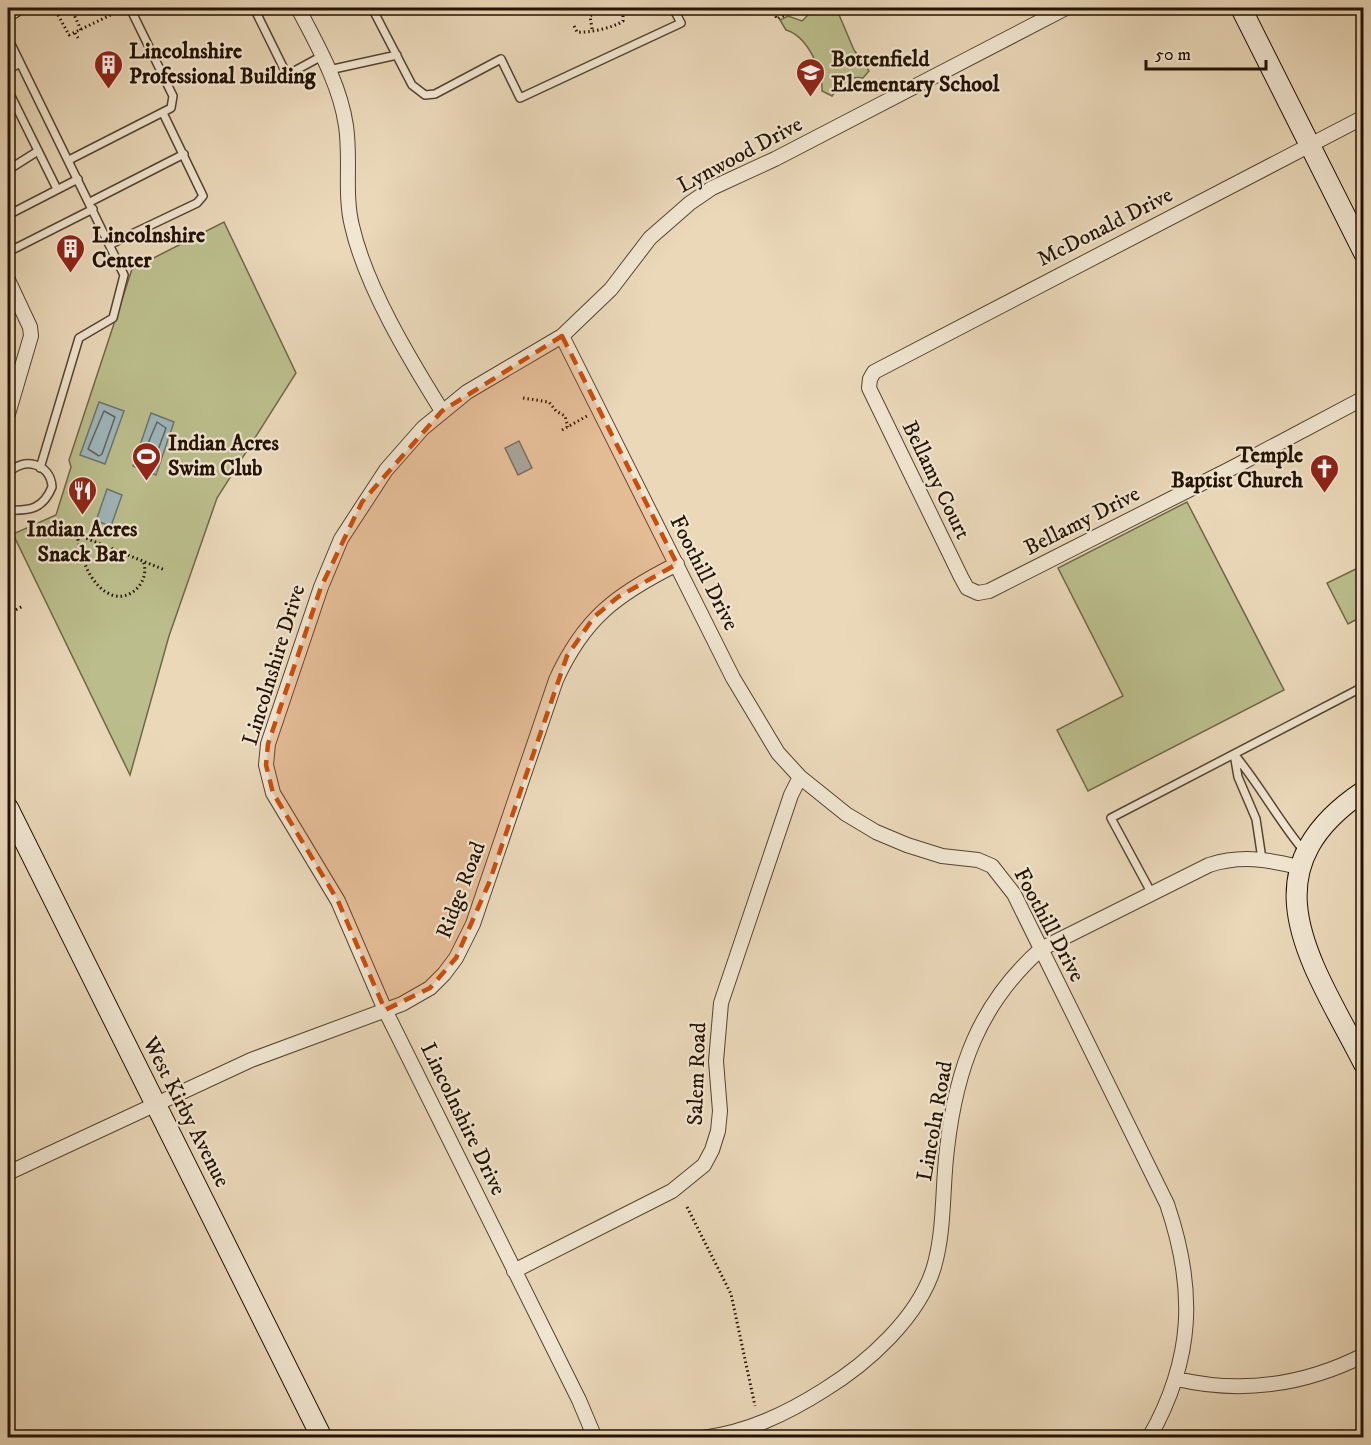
<svg xmlns="http://www.w3.org/2000/svg" width="1371" height="1445" font-family="'IM FELL DW Pica',serif">
<rect width="100%" height="100%" fill="#ead8b9"/>
<filter id="stains"><feTurbulence type="fractalNoise" baseFrequency=".00333" numOctaves="4"/><feColorMatrix values="0 0 0 0 .2 0 0 0 0 .09 0 0 0 0 .02 0 0 0 .5 -.17"/></filter>
<radialGradient id="worn" r=".72"><stop offset=".6" stop-color="#630" stop-opacity="0"/><stop offset="1" stop-color="#630" stop-opacity=".3"/></radialGradient>
<!-- green -->
<path fill="#bbbe8c" stroke="#6f6847" stroke-width="1.5" d="M830 9 837 10 854 50 869 71 863 78C850 75 839 86 832 96L822 91C823 70 807 36 786 30L780 20 788 16 802 21 811 12 821 14Z
M224 222 296 373 217 498 169 636 130 775 13 534 56 515 71 467 69 460 132 269Z
M1187 502 1284 690 1088 791 1057 730 1123 696 1058 568Z
M1362 566 1363 616 1348 624 1327 583Z"/>
<!-- water -->
<path fill="#9eb6bb" stroke="#6d7471" stroke-width="1.5" d="M99 402 124 411 105 464 80 455Z
M151 413 174 422 156 475 133 466Z
M519 441 532 468 518 475 505 448Z
M107 489 122 495 111 526 96 521Z"/>
<g fill="none" stroke-linecap="round" stroke-linejoin="round">
<!-- shore -->
<path stroke="#60645e" stroke-width="1.5" d="M104 411 115 417 102 454 99 456 88 449Z
M157 422 166 428 153 464 150 466 141 460Z"/>
<defs>
<path id="lane" d="M254 8 287 75 322 56
M372 8 412 85 425 95 435 94 501 59 520 98 681 23 673 8
M8 38 124 275 113 318 79 338 40 468
M8 70 20 63
M329 70 397 55
M8 90 57 189
M69 160 171 108 173 96 130 8
M8 170 38 151
M90 202 184 154
M8 215 78 179
M111 244 197 203 203 196 163 113
M8 252 93 209
M8 474C22 456 51 463 52 487 43 509 30 511 8 510
M1262 859 1256 819 1238 777 1234 754C1260 785 1278 820 1304 851
M1152 894 1111 818 1359 689 1364 699"/>
<path id="street" d="M298 8C317 45 340 84 346 126 351 159 344 194 352 226 366 287 409 358 442 411
M1364 117 874 372 870 379 869 388 961 577 967 588 978 593 989 591 1232 468 1364 398
M8 280 30 327 31 336 8 414
M562 336 733 678 778 753 800 777 846 814 876 832 907 845 942 856 978 860 992 866 1014 894 1167 1204C1196 1289 1194 1359 1149 1438
M8 1173 251 1060 402 1004 430 988 444 974 456 958 473 924 556 680C584 618 617 594 677 564
M514 1271 672 1191 704 1165 712 1150 718 1131 720 1111 716 1061 721 1003 791 795 800 777
M1177 1379C1241 1394 1305 1385 1364 1355
M595 1438 579 1400 385 1010 338 901 273 793 266 765 268 744 321 587 341 539 386 470 423 428 467 392 562 336 611 289 650 238 690 203 712 188 775 159 1066 8
M703 1438C748 1432 786 1414 824 1390 868 1363 919 1317 934 1267 945 1229 942 1188 947 1149 956 1069 979 1004 1041 949L1209 865C1240 855 1267 859 1298 867"/>
<path id="secondary" d="M1241 8 1364 253
M8 10 13 8
M1364 791C1242 872 1313 964 1364 1064
M8 808 322 1438"/>
</defs>
<!-- lane casing -->
<use href="#lane" stroke="#554430" stroke-width="10"/>
<!-- street casing -->
<use href="#street" stroke="#554430" stroke-width="16"/>
<!-- secondary casing -->
<use href="#secondary" stroke="#231202" stroke-width="22"/>
<!-- path -->
<path stroke="#231202" stroke-width="3" stroke-dasharray="1.5 3" stroke-linecap="butt" d="M71 8 81 30
M772 8 777 19 800 8
M58 15 69 35 119 11
M574 26 577 32C589 33 613 28 623 21V8
M592 29 590 16 601 8
M75 33 78 38
M523 398 549 402 556 411 565 416 568 427
M562 430 587 416
M77 535C81 556 89 586 112 595 131 602 151 580 143 561
M78 535 165 570
M8 614 23 606
M687 1207 731 1294 755 1406"/>
<!-- lane -->
<use href="#lane" stroke="#f1e6d2" stroke-width="7"/>
<!-- street -->
<use href="#street" stroke="#f1e6d2" stroke-width="14"/>
<!-- secondary -->
<use href="#secondary" stroke="#f1e6d2" stroke-width="20"/>
</g>
<!-- marked area -->
<path fill="#ca4e0a" fill-opacity="0.2" stroke="#ca4e0a" stroke-width="4.5" stroke-dasharray="12 8" stroke-linejoin="round" d="M562 336 677 564 618 597 594 617 567 656 489 883 456 958 430 988 385 1010 338 901 273 793 266 765 268 744 321 587 362 502 442 411Z"/>
<!-- icons -->
<defs>
<symbol id="building-pin" viewBox="-11 -11 22 30"><path d="M0 17L-7.5 6A9.5 9.5 0 1 1 7.5 6Z" fill="#8f2418" stroke="#f1e6d2"/><path d="M-4-6H4V6H1V3H-1V6H-4ZM-2.5-4.3h1.7v1.8h-1.7ZM.8-4.3h1.7v1.8H.8ZM-2.5-1h1.7V.8h-1.7ZM.8-1h1.7V.8H.8Z" fill="#fff"/></symbol>
<symbol id="school-pin" viewBox="-11 -11 22 30"><path d="M0 17L-7.5 6A9.5 9.5 0 1 1 7.5 6Z" fill="#8f2418" stroke="#f1e6d2"/><path d="M0-5L7-2L0 1L-7-2ZM-4 1L0 2.5L4 1V4Q0 6-4 4Z" fill="#fff"/></symbol>
<symbol id="stadium-pin" viewBox="-11 -11 22 30"><path d="M0 17L-7.5 6A9.5 9.5 0 1 1 7.5 6Z" fill="#8f2418" stroke="#f1e6d2"/><path d="M0-5a6.5 5 0 1 0 0 10a6.5 5 0 1 0 0-10ZM-3.5-1.8h7v3.6h-7Z" fill="#fff"/></symbol>
<symbol id="church-pin" viewBox="-11 -11 22 30"><path d="M0 17L-7.5 6A9.5 9.5 0 1 1 7.5 6Z" fill="#8f2418" stroke="#f1e6d2"/><path d="M-1.2-6h2.4v3.5h3.3v2.4h-3.3V6h-2.4V-.1h-3.3v-2.4h3.3Z" fill="#fff"/></symbol>
<symbol id="restaurant-pin" viewBox="-11 -11 22 30"><path d="M0 17L-7.5 6A9.5 9.5 0 1 1 7.5 6Z" fill="#8f2418" stroke="#f1e6d2"/><path d="M-5-6h1v4h1v-4h1v4h1v-4h1v5L-1.5 .5V6h-2V.5L-5-1ZM5-6V6H3V1.5H1.5Q1.5-4 5-6Z" fill="#fff"/></symbol>
</defs>
<g fill-rule="evenodd">
<use href="#building-pin" x="92" y="48" width="33" height="45"/>
<use href="#school-pin" x="794" y="56" width="33" height="45"/>
<use href="#building-pin" x="54" y="232" width="33" height="45"/>
<use href="#stadium-pin" x="130" y="440" width="33" height="45"/>
<use href="#church-pin" x="1308" y="452" width="33" height="45"/>
<use href="#restaurant-pin" x="66" y="474" width="33" height="45"/>
</g>
<g text-anchor="middle" dominant-baseline="central" stroke-width="4.5" stroke-linejoin="round" paint-order="stroke">
<!-- poi labels -->
<g font-size="22" font-weight="bold" fill="#231202" stroke="#f1e6d2" text-anchor="start">
<text x="129" y="51">Lincolnshire<tspan x="129" dy="25">Professional Building</tspan></text>
<text x="831" y="59">Bottenfield<tspan x="831" dy="25">Elementary School</tspan></text>
<text x="92" y="235">Lincolnshire<tspan x="92" dy="25">Center</tspan></text>
<text x="168" y="443">Indian Acres<tspan x="168" dy="25">Swim Club</tspan></text>
<text x="1303" y="455" text-anchor="end">Temple<tspan x="1303" dy="25">Baptist Church</tspan></text>
<text x="82" y="529" text-anchor="middle">Indian Acres<tspan x="82" dy="25">Snack Bar</tspan></text>
</g>
<!-- street labels -->
<g font-size="22" fill="#231202" stroke="#f1e6d2">
<text transform="translate(740 155) rotate(-28)">Lynwood Drive</text>
<text transform="translate(1105 227) rotate(-27)">McDonald Drive</text>
<text transform="translate(936 480) rotate(64)">Bellamy Court</text>
<text transform="translate(1082 521) rotate(-27)">Bellamy Drive</text>
<text transform="translate(704 573) rotate(63)">Foothill Drive</text>
<text transform="translate(274 665) rotate(-73)">Lincolnshire Drive</text>
<text transform="translate(461 890) rotate(-69)">Ridge Road</text>
<text transform="translate(1049 925) rotate(62)">Foothill Drive</text>
<text transform="translate(697 1074) rotate(-88)">Salem Road</text>
<text transform="translate(186 1112) rotate(63)">West Kirby Avenue</text>
<text transform="translate(463 1119) rotate(64)">Lincolnshire Drive</text>
<text transform="translate(935 1121) rotate(-80)">Lincoln Road</text>
</g>
</g>
<!-- margin -->
<rect width="1371" height="1445" fill="none" stroke="#ead8b9" stroke-width="30"/>
<rect x="9" y="9" width="1353" height="1427" fill="none" stroke="#231202" stroke-width="3"/>
<rect x="15" y="15" width="1341" height="1415" fill="none" stroke="#231202" stroke-width="1.5"/>
<!-- scale -->
<path d="M1146 60v9h120v-9" fill="none" stroke="#231202" stroke-width="3"/>
<text x="1155" y="60" font-size="18" fill="#231202" stroke="#f1e6d2" stroke-width="4.5" paint-order="stroke">50 m</text>
<rect width="100%" height="100%" filter="url(#stains)"/>
<rect width="100%" height="100%" fill="url(#worn)"/>
</svg>
